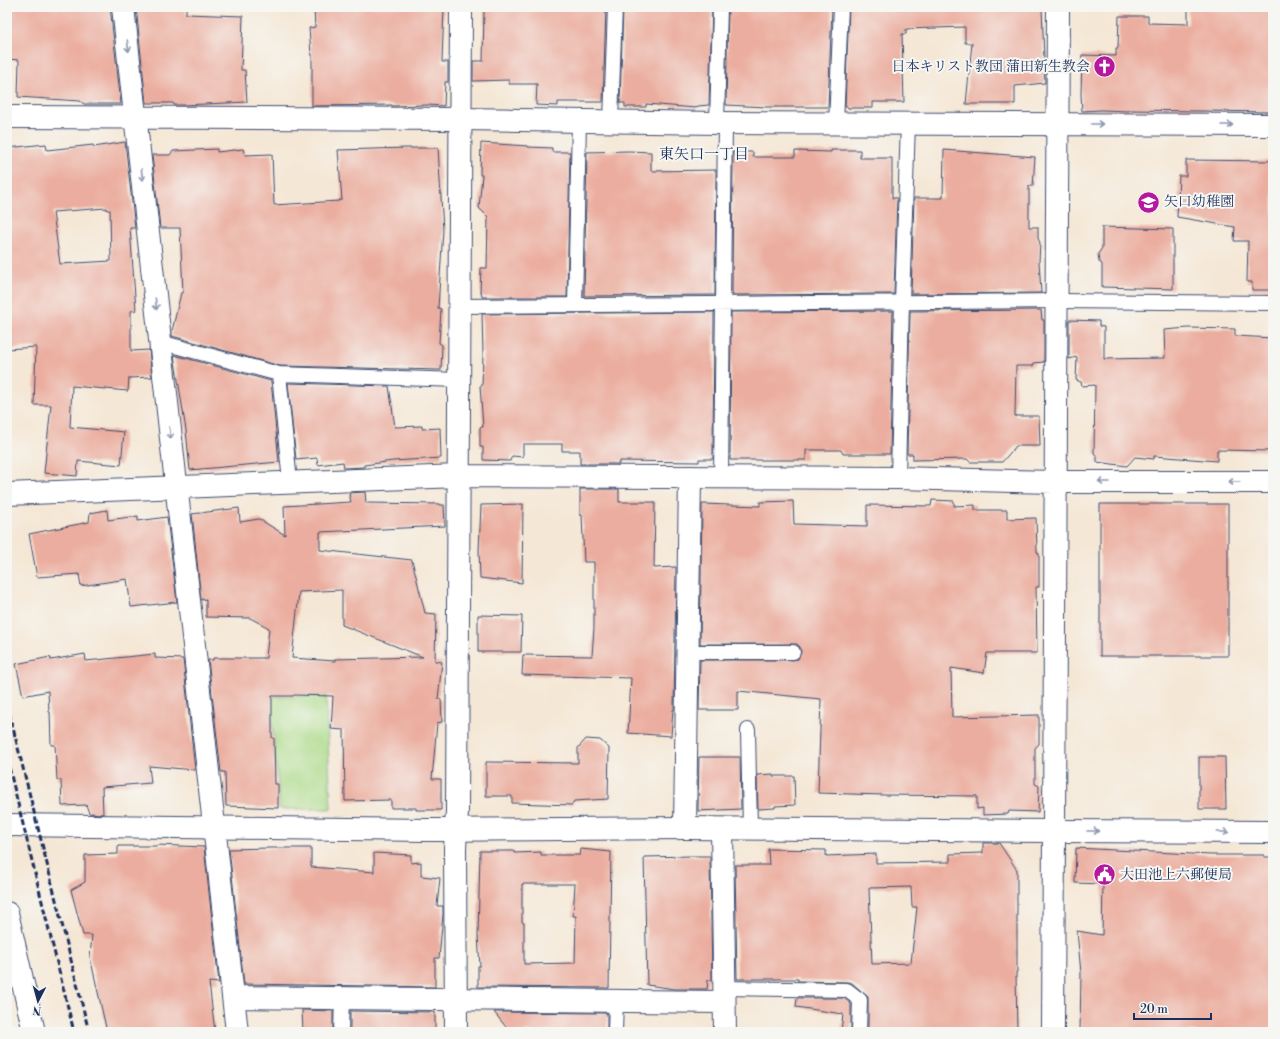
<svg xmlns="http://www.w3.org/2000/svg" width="1280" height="1039" font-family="'Libre Bodoni','Noto Serif JP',serif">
<rect width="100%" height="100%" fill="#f6f6f2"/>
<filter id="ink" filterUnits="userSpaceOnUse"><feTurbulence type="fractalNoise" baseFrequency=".025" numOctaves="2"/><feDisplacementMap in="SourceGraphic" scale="8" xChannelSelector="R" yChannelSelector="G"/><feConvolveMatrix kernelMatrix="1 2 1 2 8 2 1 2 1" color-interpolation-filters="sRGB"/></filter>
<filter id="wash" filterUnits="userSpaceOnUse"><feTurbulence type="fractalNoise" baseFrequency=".012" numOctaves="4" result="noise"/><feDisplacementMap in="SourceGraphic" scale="16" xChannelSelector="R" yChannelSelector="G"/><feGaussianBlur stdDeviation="0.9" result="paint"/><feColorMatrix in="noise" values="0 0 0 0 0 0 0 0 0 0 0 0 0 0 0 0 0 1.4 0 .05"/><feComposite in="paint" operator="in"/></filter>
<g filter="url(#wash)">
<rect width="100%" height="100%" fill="#f5e7d5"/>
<!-- green -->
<path fill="#abda87" stroke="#638472" d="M326 696 331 809H280L270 697Z"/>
<g id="blocks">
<!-- building -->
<path fill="#ebad9f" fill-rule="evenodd" d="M7 7H110L121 104H84L80 101 18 97 19 60 7 59Z
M136 7H186V14L243 16 241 70H245L247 102 184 105H174L173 103H146Z
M319 7H444L442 62H448V82H445L444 106 427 105 392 106V105L312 106V54H311L309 28 315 27 314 10H319Z
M559 7H606L603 102H558V106L536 105 537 84H509V80L473 81V61H483L484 8 559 9Z
M623 7H712L709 105 698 106 696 108 646 104V107H625V103H620Z
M728 7H832L828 107H767L726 105Z
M849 7 911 9V7L1042 8 1045 83 1015 86V104H966L972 43H965V27L906 29V34H902L904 102H873V108H848V107H845Z
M1188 7H1273V112L1129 110V111L1101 110 1082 111 1081 94 1082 55 1116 56V48H1118L1119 16H1148V23L1188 24Z
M125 142 135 228H130L136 310 131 311V351L149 350 152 377 129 378 128 391 72 386 70 427 124 432 121 465 78 461 77 476 44 473 51 405H34L36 347 7 349V148L46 144 47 150 93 145 94 147ZM106 208 107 210H110L111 261 60 264 53 212Z
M481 143 528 146V147L552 148V152H570L567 297H482L481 291H480L481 268H487L488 217 479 208 482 175H480Z
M408 148H438L443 230 438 308 441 309 439 343 442 345 441 370 280 366 172 336V331L181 293 183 292 180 228H160L152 155H170L173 151 217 149V152L243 149 245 155 272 154 274 205 339 201V200H342L338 150Z
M831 150H860V158H892V198H897L894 294 732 295 733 152H753V157H795V151L831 152Z
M944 150 1035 157 1033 186H1029V227H1038V238L1040 243 1039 261 1041 293 911 294 914 198H943Z
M629 151 651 152V171L716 170 715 295 584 296 587 152Z
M1186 160 1273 161V290H1252V282H1247L1248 241H1234L1235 227 1177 217 1179 176H1186Z
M1102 227 1173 229V289L1102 287V264L1099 262 1098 254 1102 248Z
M1041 310 1042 320H1044V362L1034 363 1033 366H1016L1015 416H1039L1040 446H1016L1002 462H970L967 459 913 460V454H907L910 311Z
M893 311 890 454H843L841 450H806V460H730L731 312Z
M714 312 713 459H699V462L619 461V464H580V451H562V444H523V457L512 456 510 461 483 460V447H480V427H483L480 386H482L483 354 482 314Z
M1069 320 1099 321V326L1104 327V359L1165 358 1164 330 1188 328 1235 329V336L1273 338V451L1217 450V461L1154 456V459L1135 457 1127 466 1097 462V456L1094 453 1095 385 1082 386 1081 382 1076 380 1077 357 1069 359Z
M174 355 271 381 279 462 190 470 186 430Z
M288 383 389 386 395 427 422 426V429L440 428 441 458 393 461 364 465V467L344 468 343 462 318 465 317 458 296 460Z
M580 489H619V502H655L654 568 676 567 674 710H673L671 736 628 733 631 678 522 675 523 655 592 656 594 628V562H584L582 515H580Z
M365 492 366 503 440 504V505H444L445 526 320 532V550L412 560 425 613 436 614 435 661 442 662 438 699H441L442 722 437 723 432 779H441V810H416V808H391V800L345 801 344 730 331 729 333 696 294 695 293 696H272V738H274L275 784H278V808L226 806 225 772H221L208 660H213V658H266L269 628 250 618 206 617V599L201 600 192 514 239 508 240 522 259 519 285 535 284 506 351 502 349 493ZM342 590V625L423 657 335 659V661L292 658 299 592Z
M932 500 954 501V506L975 505V510H1007V519L1036 518 1037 552 1039 554V587H1036L1037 653H987L984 673 951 668 952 717 1039 715V744L1035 748V784L1039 786 1038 812 1009 811 1008 814 983 815V808L977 809V796L884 795 818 793 821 699 738 691V710H699L700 660H793L798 659 801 652 800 647 797 644H700L702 504 760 506V502L793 501 794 524 867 526V505L931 506Z
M523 504 522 583 480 578 479 550 481 505Z
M1100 504H1228V656H1100Z
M107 510 108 520 138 516V521L167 517 177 602 131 607 127 579 81 586 79 574 37 577 29 534 89 522 90 513Z
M478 615 522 616 521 652H478Z
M85 654 86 661 155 654V658L183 659 195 770 149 766 151 783 102 787 103 814 89 813 86 805 62 806 61 780H57L55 745H51L50 712H49L48 691 23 696 16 664 50 657 51 660Z
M586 739 600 740 609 748 608 799 574 801 572 805 512 803V796H486V762L578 763V748Z
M699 757H740L741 809 698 811Z
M1199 757H1225L1226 809H1199Z
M773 774V776H794L795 805 775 806V808L758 809 757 775Z
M983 843H999L1017 870V972H1016L1017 1032H868V997L852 983 847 982 798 981V979H737L735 865H769L768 849 826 850V856L876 854V863L950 862V854L983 853ZM911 887 912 907H917L911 963 872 964 869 888Z
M157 845 204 847 219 983 209 982 215 1032H107L90 957 92 935H83L71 890 85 882V855L118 854V846H157Z
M270 848H311V867L374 872V853L411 855V863L421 862V876L440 878 437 906H443V914L439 958H435V987L244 984 229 849Z
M1076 848 1211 855H1264V857H1273V1032H1080L1081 973 1077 931 1102 935 1103 884 1075 883Z
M581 849 611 852 609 988 478 987V966H480L478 936 480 851H514V853L541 852V855H580ZM522 884H575L573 916H576L575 963 524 964V923L522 922Z
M692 856H710L712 980H708L707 989H675L647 985 644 857Z
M797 998H844L851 1004V1032H841L843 1014 796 1007Z
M302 1010 333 1011V1032H303Z
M350 1011 435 1012V1032H350Z
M494 1012 607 1013V1032H510Z"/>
</g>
</g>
<g filter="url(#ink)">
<use href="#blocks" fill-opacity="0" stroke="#3c4b70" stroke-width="1"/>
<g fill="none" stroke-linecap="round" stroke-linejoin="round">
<defs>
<path id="lane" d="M611 121 615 7
M717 123 720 7
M836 124 841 7
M575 305 579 121
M459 306 1057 301 1273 303
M160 342 279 374 459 380
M279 374 290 482
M721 477 725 123
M898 478 902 302 908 123
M688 652H793
M748 730 750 829
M724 988 847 990 860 1000 859 1032
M341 1032 342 998
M615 1032 616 1001"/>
<path id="street" d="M123 7 237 1032
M7 117 460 119 717 123 1273 125
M1055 482H1273
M685 828 690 477
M722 829 725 1032
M1054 831 1273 832
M7 913 34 1032
M233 997 724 1002"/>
<path id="secondary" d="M7 494 458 476 898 478 1055 482
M7 825 428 830 685 828 1054 831
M456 1032 455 849 457 811 461 7
M1053 1032 1058 7"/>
</defs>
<!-- lane casing -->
<use href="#lane" stroke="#3c4b70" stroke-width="16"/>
<!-- street casing -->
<use href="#street" stroke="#3c4b70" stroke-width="24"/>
<!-- secondary casing -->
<use href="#secondary" stroke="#3c4b70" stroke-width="24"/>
<!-- lane -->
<use href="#lane" stroke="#fff" stroke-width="14"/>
<!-- street -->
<use href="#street" stroke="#fff" stroke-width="22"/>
<!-- secondary -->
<use href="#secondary" stroke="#fff" stroke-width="22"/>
<!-- rail -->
<path stroke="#1b2f5e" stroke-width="3" stroke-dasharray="6 3" stroke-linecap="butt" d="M7 704 89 1032
M7 759 74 1032"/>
</g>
<!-- one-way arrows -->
<defs><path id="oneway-shaft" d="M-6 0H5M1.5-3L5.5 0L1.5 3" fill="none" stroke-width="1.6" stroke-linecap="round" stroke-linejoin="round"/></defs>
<g stroke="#8d97ae">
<use href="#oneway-shaft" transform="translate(128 46) rotate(83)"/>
<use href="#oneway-shaft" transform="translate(1097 124)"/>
<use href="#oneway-shaft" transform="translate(1227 125)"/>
<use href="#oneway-shaft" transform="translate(142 175) rotate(84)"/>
<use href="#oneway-shaft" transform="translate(156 304) rotate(84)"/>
<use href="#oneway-shaft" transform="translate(170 433) rotate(84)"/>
<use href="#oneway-shaft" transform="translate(1104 482) rotate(-180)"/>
<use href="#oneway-shaft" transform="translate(1234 482) rotate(-180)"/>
<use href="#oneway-shaft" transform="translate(1093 831)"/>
<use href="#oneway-shaft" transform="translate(1223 832)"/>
</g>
</g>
<!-- icons -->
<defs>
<symbol id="church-disc" viewBox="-11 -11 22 22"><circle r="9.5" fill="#b5179e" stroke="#f6f6f2"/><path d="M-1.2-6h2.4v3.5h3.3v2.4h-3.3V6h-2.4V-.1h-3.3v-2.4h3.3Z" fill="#fff"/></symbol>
<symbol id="school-disc" viewBox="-11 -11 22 22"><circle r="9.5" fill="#b5179e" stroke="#f6f6f2"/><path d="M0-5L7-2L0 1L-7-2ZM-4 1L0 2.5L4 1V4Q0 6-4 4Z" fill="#fff"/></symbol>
<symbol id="civic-disc" viewBox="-11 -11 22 22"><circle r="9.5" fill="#b5179e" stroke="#f6f6f2"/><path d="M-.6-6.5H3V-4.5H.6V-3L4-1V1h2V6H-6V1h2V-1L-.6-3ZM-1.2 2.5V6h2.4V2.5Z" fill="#fff"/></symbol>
</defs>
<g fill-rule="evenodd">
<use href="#church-disc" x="1092" y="54" width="25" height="25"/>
<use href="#school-disc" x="1136" y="190" width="25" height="25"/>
<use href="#civic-disc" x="1092" y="862" width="25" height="25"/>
</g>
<g text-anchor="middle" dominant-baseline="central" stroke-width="4" stroke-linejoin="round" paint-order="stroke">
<!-- poi labels -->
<g font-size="14" fill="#1b2f5e" stroke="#f6f6f2" text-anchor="start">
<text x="1090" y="67" text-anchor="end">日本キリスト教団 蒲田新生教会</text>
<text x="1164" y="202">矢口幼稚園</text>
<text x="1120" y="875">大田池上六郵便局</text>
</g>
<!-- neighbourhood labels -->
<g font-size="15" fill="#1b2f5e" stroke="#f6f6f2">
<text x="704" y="154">東矢口一丁目</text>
</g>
</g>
<!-- margin -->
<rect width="1280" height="1039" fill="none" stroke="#f6f6f2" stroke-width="24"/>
<!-- north arrow -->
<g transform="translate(38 1001) rotate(186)" stroke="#f6f6f2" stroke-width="3" paint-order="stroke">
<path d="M0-3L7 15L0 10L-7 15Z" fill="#1b2f5e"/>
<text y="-6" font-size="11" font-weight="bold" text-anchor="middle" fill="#1b2f5e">N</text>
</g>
<!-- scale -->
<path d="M1134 1013v6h77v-6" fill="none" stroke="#1b2f5e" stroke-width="2"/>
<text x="1140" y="1013" font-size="12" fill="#1b2f5e" stroke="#f6f6f2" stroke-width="3" paint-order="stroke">20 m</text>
</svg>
